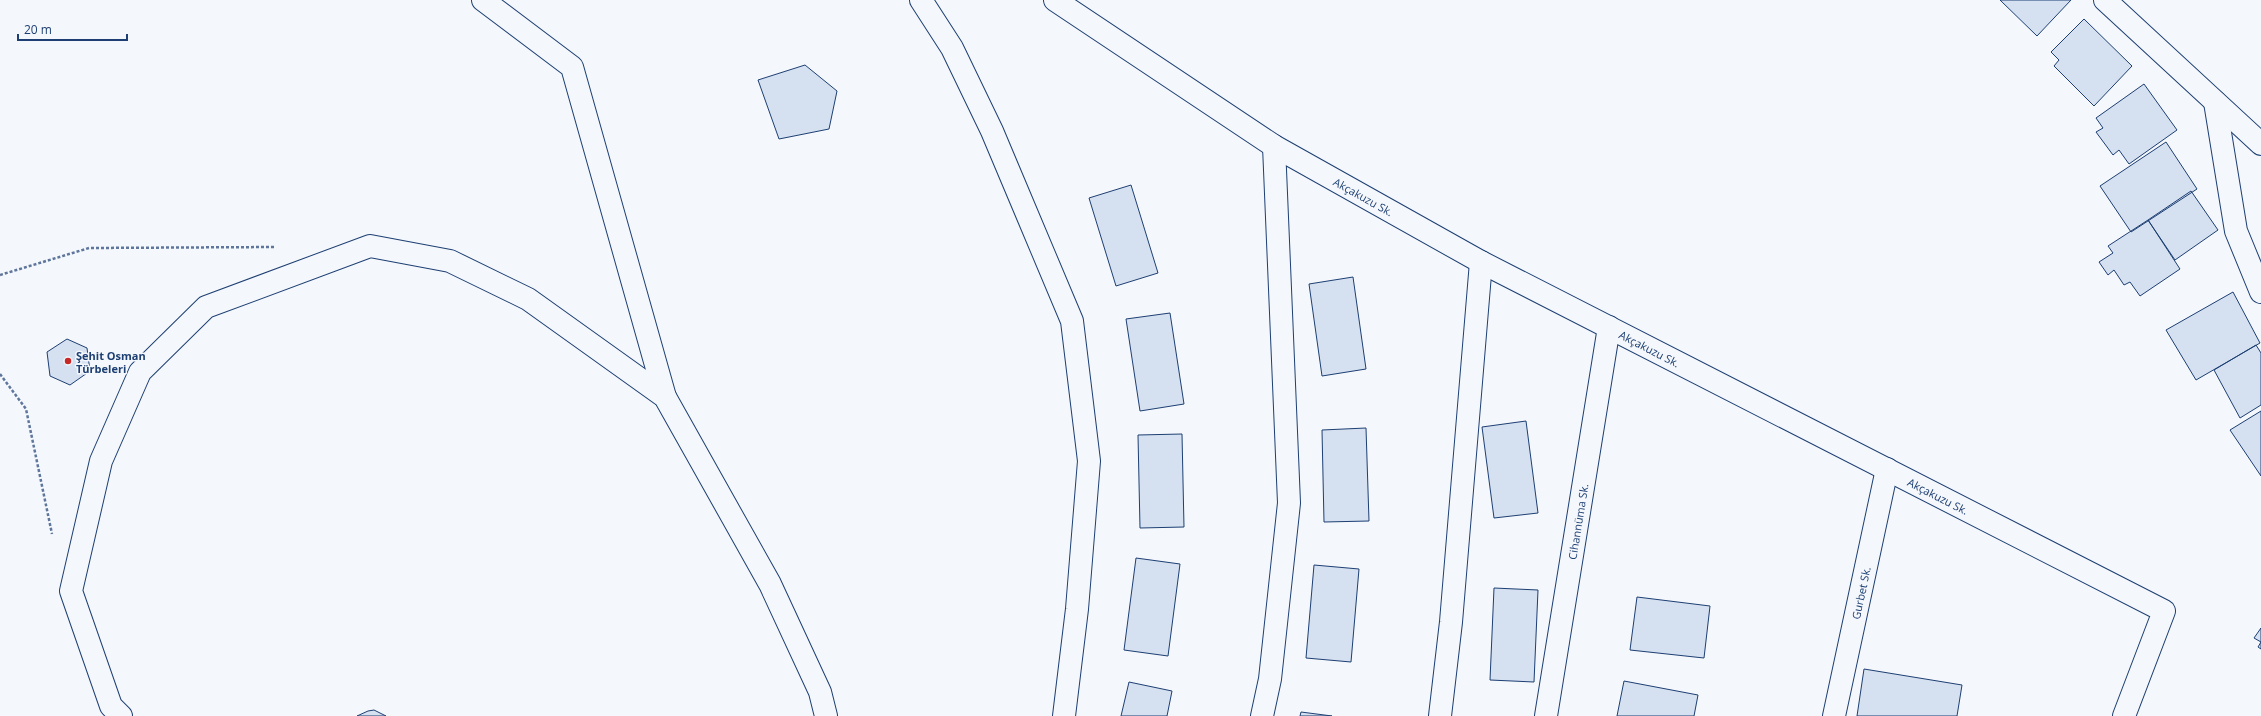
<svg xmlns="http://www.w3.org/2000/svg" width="2261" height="716" font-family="'Open Sans',sans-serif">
<rect width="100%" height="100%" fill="#f4f7fb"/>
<!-- building -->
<path fill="#d5e0f0" stroke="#1d3f73" d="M2000 0H2071L2037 36Z
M2084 19 2132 66 2094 106 2054 66 2059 60 2051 52Z
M805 65 837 91 829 129 779 139 758 80Z
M2144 84 2177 130 2129 164 2119 150 2113 155 2096 132 2103 128 2096 118Z
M2166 142 2197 189 2131 232 2100 186Z
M1131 185 1158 273 1116 286 1089 198Z
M2191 191 2218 230 2175 260 2148 220Z
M2148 220 2180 269 2140 296 2130 282 2124 285 2114 270 2108 275 2099 262 2113 253 2108 246Z
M1353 277 1366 369 1322 376 1309 284Z
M2233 292 2260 343 2196 380 2166 330Z
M1170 313 1184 404 1140 411 1126 319Z
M67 339 87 348 90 371 70 385 50 376 47 352Z
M2256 345 2261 353V405L2240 418 2214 370Z
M2261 411V476L2230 430Z
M1526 421 1538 513 1494 518 1482 427Z
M1366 428 1369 521 1324 522 1322 430Z
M1182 434 1184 527 1140 528 1138 435Z
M1136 558 1180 564 1168 656 1124 650Z
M1314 565 1359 569 1351 662 1306 658Z
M1494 588 1538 590 1534 682 1490 680Z
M1637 597 1710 606 1704 658 1630 650Z
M2261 628V649L2258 647 2261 642 2254 638Z
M1864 669 1962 685 1957 716H1857Z
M1624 681 1698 695 1694 716H1617Z
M1129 682 1172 691 1167 716H1121Z
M374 710 386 716H357L368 711Z
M1301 712 1332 716H1300Z"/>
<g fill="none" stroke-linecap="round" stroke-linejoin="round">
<defs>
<g id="street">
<path d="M483 0 572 67 665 397"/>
<path d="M921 0 952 48 992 131 1072 321 1089 461 1077 609 1064 716"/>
<path d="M2105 0 2261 144"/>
<path d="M2215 102 2236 231 2261 292"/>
<path d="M121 716 111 706 71 591 101 461 140 372 206 307 370 246 450 261 528 299 665 397 770 584 820 692 826 716"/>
<path d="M1262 716 1270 679 1289 503 1274 146"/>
<path d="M1440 716 1451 622 1481 262"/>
<path id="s1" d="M1546 716 1609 327"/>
<path id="s2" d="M1834 716 1887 469"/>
</g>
<g id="secondary">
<path id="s3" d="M1055 0 1274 146 1481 262 2164 611 2124 716"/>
</g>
</defs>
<!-- street casing -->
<use href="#street" stroke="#1d3f73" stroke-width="24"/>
<!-- secondary casing -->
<use href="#secondary" stroke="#1d3f73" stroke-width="24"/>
<!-- path -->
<path stroke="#5e769c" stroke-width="2.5" stroke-dasharray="3 2" stroke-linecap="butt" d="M0 275 89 248 276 247
M0 374 26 409 52 534"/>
<!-- street -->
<use href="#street" stroke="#f4f7fb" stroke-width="22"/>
<!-- secondary -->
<use href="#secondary" stroke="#f4f7fb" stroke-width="22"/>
</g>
<!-- markers -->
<circle fill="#c62828" stroke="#f4f7fb" stroke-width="1.5" cx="68" cy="361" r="4"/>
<g text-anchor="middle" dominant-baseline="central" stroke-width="3" stroke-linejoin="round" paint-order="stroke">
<!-- street labels -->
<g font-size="11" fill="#1d3f73" stroke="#f4f7fb">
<text stroke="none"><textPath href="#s3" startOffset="366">Akçakuzu Sk.</textPath></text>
<text stroke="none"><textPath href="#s3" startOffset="690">Akçakuzu Sk.</textPath></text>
<text stroke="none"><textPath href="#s3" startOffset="1014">Akçakuzu Sk.</textPath></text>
<text stroke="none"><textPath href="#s1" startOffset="197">Cihannüma Sk.</textPath></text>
<text stroke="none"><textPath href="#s2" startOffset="126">Gurbet Sk.</textPath></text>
</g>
<!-- poi labels -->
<g font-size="11" font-weight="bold" fill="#1d3f73" stroke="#f4f7fb" text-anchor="start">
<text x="76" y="355">Şehit Osman<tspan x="76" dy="13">Türbeleri</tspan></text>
</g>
</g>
<!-- scale -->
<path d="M18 34v6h109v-6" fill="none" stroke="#1d3f73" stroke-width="2"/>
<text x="24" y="34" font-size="12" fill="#1d3f73" stroke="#f4f7fb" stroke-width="3" paint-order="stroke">20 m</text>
</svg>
